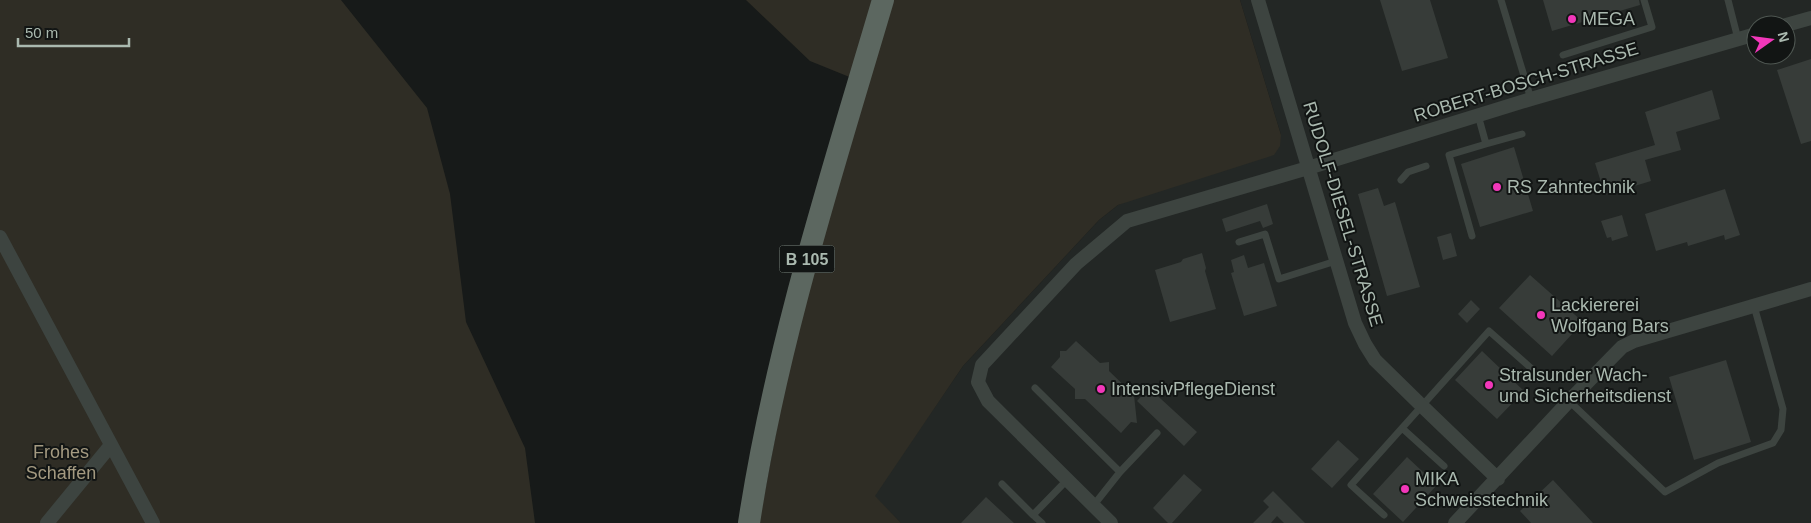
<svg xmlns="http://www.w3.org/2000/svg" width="1811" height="523" font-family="Arial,sans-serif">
<rect width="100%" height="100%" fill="#171a19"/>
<!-- built -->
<path fill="#232725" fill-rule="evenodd" d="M1240 0H1811V523H901L874 496 963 366 1099 220 1118 205 1281 135ZM1756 25H1786V55H1756Z"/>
<!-- green -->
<path fill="#2f2d25" d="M0 0H341L427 108 450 194 466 322 525 448 535 523H0Z
M746 0H875L852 78 810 61Z
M893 0H1240L1281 135 1280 146 1274 155 1118 205 1099 220 963 366 875 496 901 523H759L789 364 821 241Z"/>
<!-- building -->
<path fill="#373c39" d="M1380 0H1430L1448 58 1402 71Z
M1543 0H1639L1640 5 1552 31Z
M1811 59V141L1801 144 1777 70Z
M1712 90 1720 119 1676 132 1681 150 1645 160 1651 181 1605 195 1595 163 1655 145 1645 112Z
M1514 147 1533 211 1480 227 1461 164Z
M1378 188 1384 206 1395 202 1420 287 1387 296 1358 194Z
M1725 189 1740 235 1725 240 1724 235 1688 246 1687 242 1656 251 1645 214Z
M1267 204 1273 224 1263 228 1260 221 1226 232 1222 219Z
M1622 215 1628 236 1612 241 1611 237 1607 238 1601 221Z
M1451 233 1457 256 1443 260 1437 237Z
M1202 253 1206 268 1205 271 1216 309 1170 322 1155 270 1181 262 1183 259Z
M1244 255 1248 268 1264 263 1277 306 1244 316 1231 273 1234 272 1231 260Z
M1530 275 1583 322 1552 356 1499 308Z
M1471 300 1480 309 1467 323 1458 314Z
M1076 341 1100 363 1109 362V371L1134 395 1137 423 1131 422 1121 433 1085 399H1075V389L1051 367 1060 357V351H1066Z
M1482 351 1524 391 1497 419 1455 380Z
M1726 360 1751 442 1694 460 1669 377Z
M1149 388 1197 432 1184 446 1137 401Z
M1338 440 1359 459 1332 488 1311 469Z
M1407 457 1437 485 1403 522 1373 494Z
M1184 474 1202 490 1172 523H1168L1153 508Z
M1553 480 1593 523H1531L1520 511Z
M1273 491 1305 523H1284L1277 516 1271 523H1253L1269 507 1263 501Z
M986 497 1014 523H961Z"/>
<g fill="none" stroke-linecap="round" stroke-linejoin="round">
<!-- service -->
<path stroke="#3d4440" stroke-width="7" d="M1501 0 1531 99
M1728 0 1738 39
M1563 55 1652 27 1644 0
M1486 144 1522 134
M1401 180 1408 172 1426 166
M1472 236 1449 155 1486 144 1478 115
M1239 242 1265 234 1279 279 1336 261
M1035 388 1120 472
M1569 401 1665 492 1718 463 1773 443 1781 430 1783 409 1754 306
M1402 428 1444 466
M1002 484 1033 515
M1093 506 1120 472 1157 433
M1384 515 1351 485 1489 331 1532 369
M1042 523 1033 515 1067 480"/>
<!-- minor -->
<path stroke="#3d4440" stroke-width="14" d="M1258 0 1355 323 1365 344 1375 360 1422 406 1498 479
M1786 25 1811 18
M0 237 153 523
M47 523 111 445
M1111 523 988 401 978 382 982 365 1076 264 1127 221 1308 168 1531 99 1756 34
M1455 523 1569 401 1622 347 1634 341 1811 289"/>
<!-- trunk -->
<path stroke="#5c6760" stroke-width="22" d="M749 523C776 345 832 173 883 0"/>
</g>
<!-- markers -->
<g fill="#f237ba" stroke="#121514" stroke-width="2">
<circle cx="1572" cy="19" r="5"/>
<circle cx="1497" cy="187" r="5"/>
<circle cx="1541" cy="315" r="5"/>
<circle cx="1489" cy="385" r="5"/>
<circle cx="1101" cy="389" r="5"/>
<circle cx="1405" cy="489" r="5"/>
</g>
<g text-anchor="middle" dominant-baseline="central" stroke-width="4" stroke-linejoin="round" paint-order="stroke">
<!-- shield labels -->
<rect fill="#121514" stroke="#7c8880" stroke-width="1" x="779.5" y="245.5" width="55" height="27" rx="4"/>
<g font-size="16" font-weight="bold" fill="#aab9af">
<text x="807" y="259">B 105</text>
</g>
<!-- poi labels -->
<g font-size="18" fill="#aab9af" stroke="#121514" text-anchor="start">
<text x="1582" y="19">MEGA</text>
<text x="1507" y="187">RS Zahntechnik</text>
<text x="1551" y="305">Lackiererei<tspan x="1551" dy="21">Wolfgang Bars</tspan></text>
<text x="1499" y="375">Stralsunder Wach-<tspan x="1499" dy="21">und Sicherheitsdienst</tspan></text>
<text x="1111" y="389">IntensivPflegeDienst</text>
<text x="1415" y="479">MIKA<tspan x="1415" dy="21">Schweisstechnik</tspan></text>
</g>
<!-- street labels -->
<g font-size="18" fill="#aab9af" stroke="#121514">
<text transform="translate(1526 82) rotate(-17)">ROBERT-BOSCH-STRASSE</text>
<text transform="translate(1343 214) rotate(73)">RUDOLF-DIESEL-STRASSE</text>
</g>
<!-- park labels -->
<g font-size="18" fill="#a49a81" stroke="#121514">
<text x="61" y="452">Frohes<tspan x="61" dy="21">Schaffen</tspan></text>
</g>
</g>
<!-- north arrow -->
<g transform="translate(1771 40) rotate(76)"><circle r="24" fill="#121514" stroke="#4f5752"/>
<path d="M0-4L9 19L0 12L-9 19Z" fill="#f237ba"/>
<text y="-8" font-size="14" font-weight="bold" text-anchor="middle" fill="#aab9af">N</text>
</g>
<!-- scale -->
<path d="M18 38v8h111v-8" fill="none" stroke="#aab9af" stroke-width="2.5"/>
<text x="25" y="38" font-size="15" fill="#aab9af" stroke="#121514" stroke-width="4" paint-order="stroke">50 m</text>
</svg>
